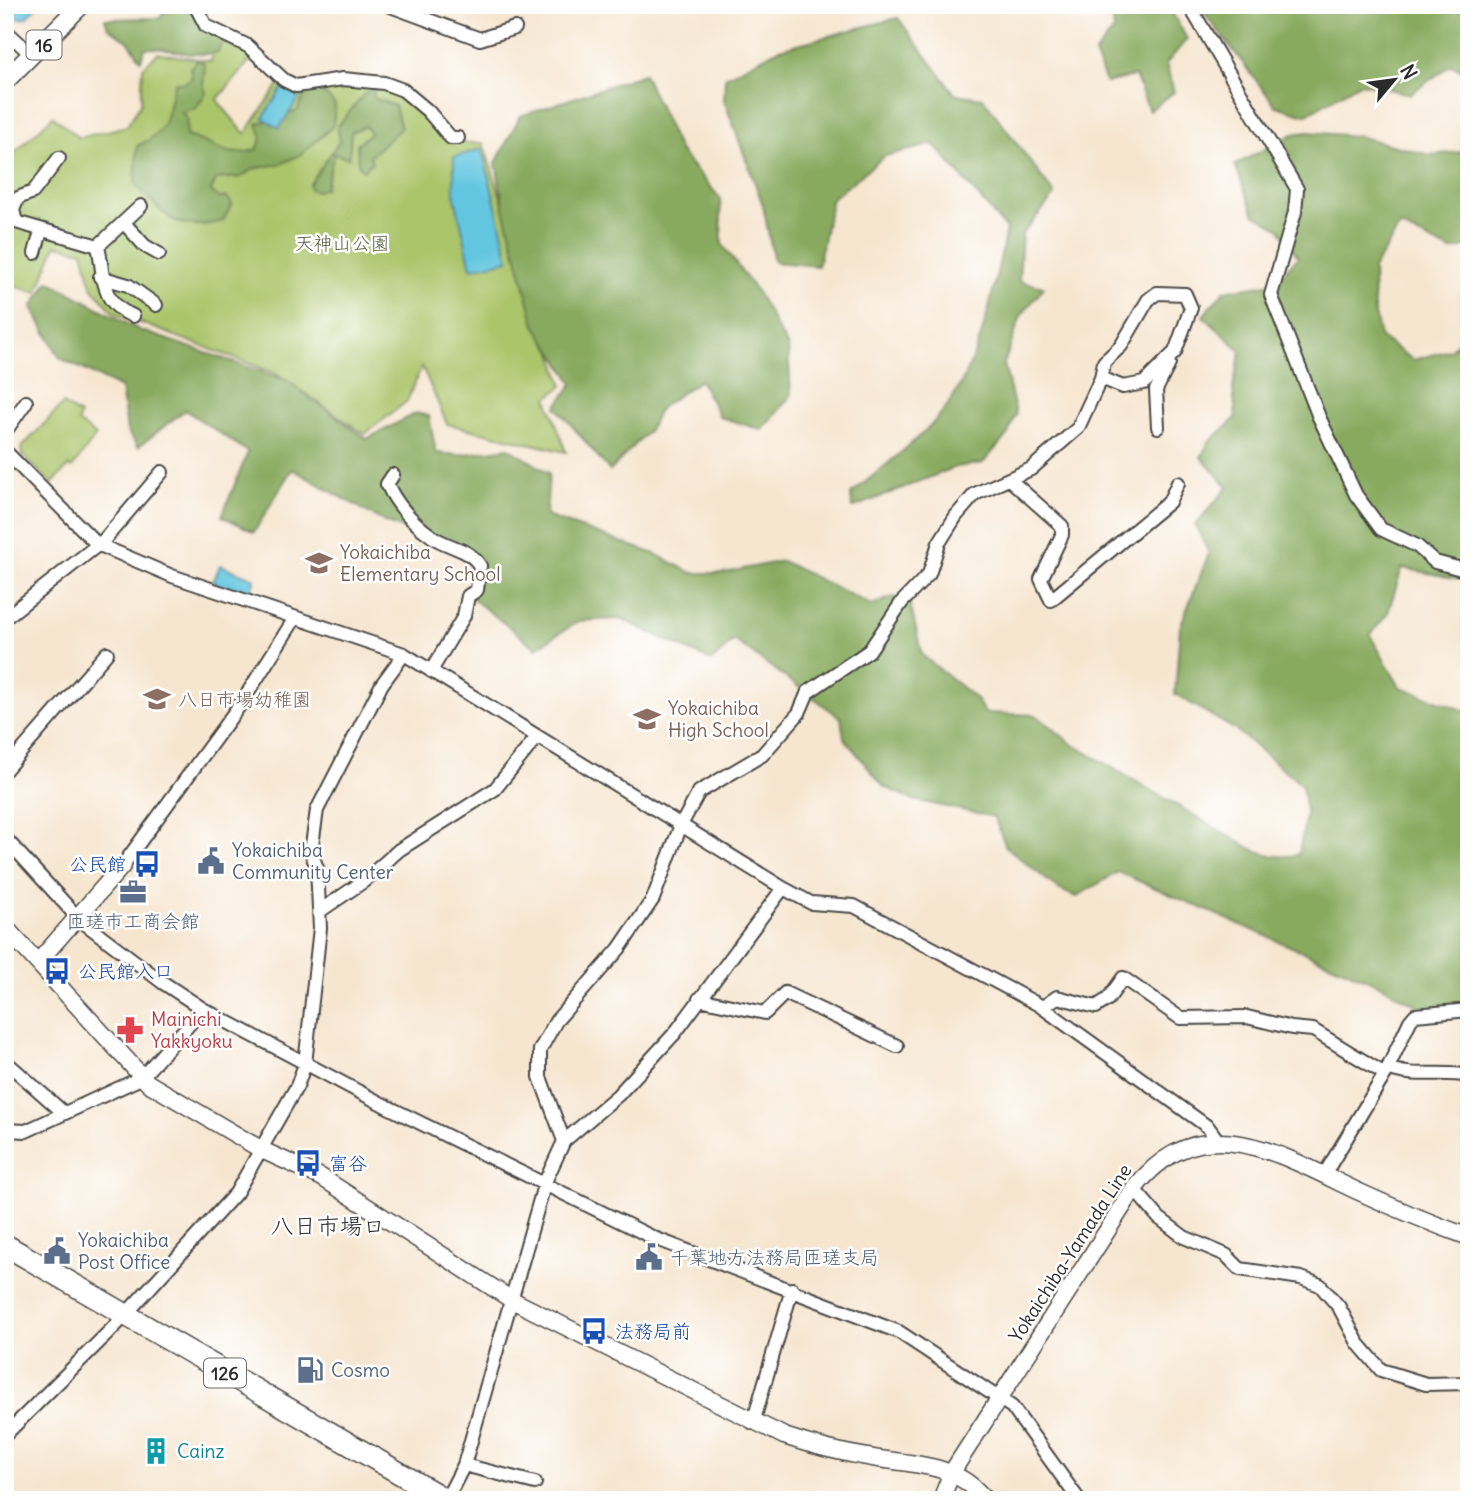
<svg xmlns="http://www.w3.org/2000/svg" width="1474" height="1505" font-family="Delius,'Klee One',sans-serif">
<rect width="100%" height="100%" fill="#fff"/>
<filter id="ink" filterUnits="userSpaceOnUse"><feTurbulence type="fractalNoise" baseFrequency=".0143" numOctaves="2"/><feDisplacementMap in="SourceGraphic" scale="14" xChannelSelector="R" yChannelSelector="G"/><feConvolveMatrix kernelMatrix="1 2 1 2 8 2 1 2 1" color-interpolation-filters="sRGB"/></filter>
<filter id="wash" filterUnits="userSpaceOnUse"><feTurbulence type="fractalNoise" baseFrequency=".00686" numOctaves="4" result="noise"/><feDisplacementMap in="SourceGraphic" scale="28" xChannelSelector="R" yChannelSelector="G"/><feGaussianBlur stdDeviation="1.57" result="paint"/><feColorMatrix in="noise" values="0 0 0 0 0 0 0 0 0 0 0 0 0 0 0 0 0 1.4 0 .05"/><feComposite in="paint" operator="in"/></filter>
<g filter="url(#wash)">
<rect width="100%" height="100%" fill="#f6e6d0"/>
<!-- green -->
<path fill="#abc56b" stroke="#6b784b" stroke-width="2" d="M212 37 253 57 217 100 245 134 280 83 302 96C319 91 373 83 388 89 402 94 437 131 451 143H483L563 386 547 398 566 452 447 424 422 366 407 401 365 434 274 373 114 313 92 287 83 251 56 245 37 293 5 283 7 160 53 116 79 138 127 126 141 103 143 67 158 53 211 61Z
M63 404 80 415 78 422 96 436 72 468 69 466 52 484 22 455 21 448Z"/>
<!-- forest -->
<path fill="#88aa5f" stroke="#5a6a45" stroke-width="2" d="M164 5H191L223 40 218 52C189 59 174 47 145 48L141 60 129 42 108 27 105 19 161 18Z
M1111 5H1168L1187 39 1166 64 1174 92 1149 111 1135 76 1106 83 1095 53 1114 30Z
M1198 5H1469V72L1451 65 1410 94 1360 83 1305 115 1276 106Z
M898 18 955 94 983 98 1055 195 1022 234 1019 281 1044 287 1021 316 1004 364 1016 414 1008 434 983 463 956 467 852 508 851 494C878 471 908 449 933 423 980 373 993 294 1006 229L934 144 885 156 832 198 818 266 774 262 763 205 724 100 725 77 779 49Z
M198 59 205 65 203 84 206 93 196 108 181 112 187 118 186 136C213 142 228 161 257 149L262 138 257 124 297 111 307 90 314 89 327 95 335 105 333 126 302 154 283 163 253 169 241 177 216 179 211 191 219 198 227 197 232 204 223 221C177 234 165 216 135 184L137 146C173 130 164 114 175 82L184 83 192 78 190 68Z
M644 74 680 152 720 198 722 244 758 294 788 347 791 396 762 430 720 417 700 380 660 408 649 430 610 471 556 407 573 383 535 325 504 209 496 163 520 116Z
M374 90V98L395 106 401 128 370 156 372 162 364 170 358 164 357 144 371 133 365 126 351 132 349 158 334 154 325 188 317 191 310 189 309 185 340 140 337 127 365 93Z
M1307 132 1357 136 1430 155 1469 151V246L1451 251 1400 226 1373 269 1374 310 1380 337 1413 360 1450 350 1469 330V581L1402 568 1388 613 1370 635 1400 687 1469 712 1468 1001 1421 1008 1380 985 1118 872 1076 897 1058 889 1006 847 994 817 914 800 884 787 844 738 841 718 734 640 712 661 621 619 579 621 536 648 469 596 482 560 383 521 292 469 254 532 222 516 248 452 185 410 138 447 127 431 121 388 60 358 32 307 49 281 139 330 286 380 367 439 416 413 429 416 436 453 458 455 509 448 549 473 546 516 655 554 692 573H724L782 561 871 605 894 597 910 603 922 655 975 698 985 713 1036 715 1072 744 1250 848C1267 855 1280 859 1299 854L1306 814 1302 785 1237 731 1175 694 1180 627 1209 553 1195 525 1228 487 1201 457 1208 443 1236 418 1233 387 1241 351 1203 316 1224 291 1274 283 1298 257 1280 229 1254 214 1235 165 1293 134Z"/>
<!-- water -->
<path fill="#63c6e0" stroke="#477886" stroke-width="2" d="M5 5H38L27 18 12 19 5 13Z
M283 87 299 98 279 128 263 118Z
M482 149 509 260 471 268 454 193V157Z
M220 565 255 579 248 596 213 582Z"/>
</g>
<g filter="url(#ink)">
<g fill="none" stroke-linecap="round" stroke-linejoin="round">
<defs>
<path id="street" d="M195 5 206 26 248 46 284 80 296 86 343 79 384 83 403 90 428 111 451 138H458
M388 5 480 39 515 28
M1189 5 1297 189 1295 212 1271 295 1319 417 1356 495 1381 529 1417 546 1435 562 1469 571
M5 30 33 56
M59 158 33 192 18 198 13 210 16 222 98 246
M124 223 145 246 159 254
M98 246C105 275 98 302 133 316
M98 246 141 206
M35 253 41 231
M100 277 128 285 156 305
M1158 427 1156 390 1169 364
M5 432 26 402
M5 451 97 544 172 576 404 654 783 888 811 903 854 906 1039 1005 1208 1127 1218 1141
M393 475 387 484C397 505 414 524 433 537 449 548 469 548 480 566L477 590 468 596 464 616 431 671
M1009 479 1062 526V535L1041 579 1051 600 1169 502 1178 483
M5 618 104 540 162 472
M5 770 107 653
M5 838 79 919 162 982 203 1009 384 1105 654 1238 899 1332 1012 1407 1079 1500
M123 865 242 702 295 618
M320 911 364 881 399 850 495 789 537 737
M699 999 765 1013 785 993 897 1046
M1043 1007 1057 997 1096 1007 1108 999 1123 978 1180 1018 1247 1017 1292 1028 1313 1030 1385 1074
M5 1061 64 1113
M1388 1068C1415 1079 1441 1070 1469 1076
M5 1130 26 1131 141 1078 203 1009
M564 1141 540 1077V1050L556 1021 619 949 653 899 681 825 699 792 762 755 799 713 808 692 869 651 902 602 929 574 939 543 956 516 975 494 1031 469 1078 428 1101 378 1104 362 1121 346 1148 300 1157 293 1185 294 1191 308 1175 352 1144 383 1123 387 1101 378
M1324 1175 1385 1074 1410 1021 1415 1015 1469 1010
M1134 1189 1159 1218 1184 1237 1226 1255 1240 1269 1301 1278 1320 1285 1339 1307 1358 1343 1381 1370 1426 1384 1469 1383
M753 1423 792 1289
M5 1435 117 1324 236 1193 297 1086 305 1064 320 928 317 868 311 852 317 810 382 684 404 654
M464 1465 535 1483
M446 1500 464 1465 545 1182 564 1141 618 1095 675 1033 783 888"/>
<path id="secondary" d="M5 927 148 1083 262 1150 321 1177 512 1300 784 1436C813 1446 842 1453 873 1458 914 1465 958 1463 985 1500
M38 962 123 865
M941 1500 952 1472 1134 1189C1200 1104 1277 1153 1355 1190 1392 1207 1430 1223 1469 1237"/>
<path id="primary" d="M5 81 81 5"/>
<path id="highway" d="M5 1245 446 1500"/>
</defs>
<!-- street casing -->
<use href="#street" stroke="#494744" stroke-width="16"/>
<!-- secondary casing -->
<use href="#secondary" stroke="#494744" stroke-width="19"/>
<!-- primary casing -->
<use href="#primary" stroke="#494744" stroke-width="21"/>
<!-- highway casing -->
<use href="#highway" stroke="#494744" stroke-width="24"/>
<!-- street -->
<use href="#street" stroke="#fff" stroke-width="12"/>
<!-- secondary -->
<use href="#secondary" stroke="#fff" stroke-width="16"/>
<!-- primary -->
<use href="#primary" stroke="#fff" stroke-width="18"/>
<!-- highway -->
<use href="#highway" stroke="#fff" stroke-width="21"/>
<!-- rail -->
<path stroke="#2b2b2b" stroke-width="2.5" stroke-dasharray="10 5" stroke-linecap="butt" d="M5 1490 23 1500"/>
</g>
</g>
<!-- icons -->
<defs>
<symbol id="school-bare" viewBox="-9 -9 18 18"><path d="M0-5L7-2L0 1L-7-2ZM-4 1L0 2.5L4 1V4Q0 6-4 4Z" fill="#8d6e63" stroke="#fff" stroke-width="2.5" paint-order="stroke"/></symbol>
<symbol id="civic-bare" viewBox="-9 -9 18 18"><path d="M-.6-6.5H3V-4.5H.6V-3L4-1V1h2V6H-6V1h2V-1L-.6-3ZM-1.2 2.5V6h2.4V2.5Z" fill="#5c6f8a" stroke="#fff" stroke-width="2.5" paint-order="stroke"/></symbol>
<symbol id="bus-bare" viewBox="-9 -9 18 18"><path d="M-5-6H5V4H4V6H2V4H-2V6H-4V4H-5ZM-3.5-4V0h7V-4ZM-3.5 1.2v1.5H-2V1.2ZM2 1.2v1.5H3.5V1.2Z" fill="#1a4fb4" stroke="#fff" stroke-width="2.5" paint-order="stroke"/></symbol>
<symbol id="office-bare" viewBox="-9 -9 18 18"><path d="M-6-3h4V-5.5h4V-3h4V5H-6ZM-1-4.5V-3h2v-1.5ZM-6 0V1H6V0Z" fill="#5c6f8a" stroke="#fff" stroke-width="2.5" paint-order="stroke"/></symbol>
<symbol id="pharmacy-bare" viewBox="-9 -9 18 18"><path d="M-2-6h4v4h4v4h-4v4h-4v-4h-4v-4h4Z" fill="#e0444e" stroke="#fff" stroke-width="2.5" paint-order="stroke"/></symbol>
<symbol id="fuel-bare" viewBox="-9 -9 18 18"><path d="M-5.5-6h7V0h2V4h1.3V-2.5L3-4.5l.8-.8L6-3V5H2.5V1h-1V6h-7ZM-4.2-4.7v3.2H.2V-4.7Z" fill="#5c6f8a" stroke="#fff" stroke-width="2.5" paint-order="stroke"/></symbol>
<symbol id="building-bare" viewBox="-9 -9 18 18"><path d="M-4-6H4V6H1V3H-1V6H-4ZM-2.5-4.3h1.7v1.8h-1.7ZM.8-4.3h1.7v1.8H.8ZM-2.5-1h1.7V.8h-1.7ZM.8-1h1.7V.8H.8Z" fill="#0f9aa8" stroke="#fff" stroke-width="2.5" paint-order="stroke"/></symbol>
</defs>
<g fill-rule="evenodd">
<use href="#school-bare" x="300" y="544" width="38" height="38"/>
<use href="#school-bare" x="138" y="680" width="38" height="38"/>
<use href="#school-bare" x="628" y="700" width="38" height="38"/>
<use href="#civic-bare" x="192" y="842" width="38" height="38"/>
<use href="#bus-bare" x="128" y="845" width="38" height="38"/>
<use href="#office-bare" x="114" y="873" width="38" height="38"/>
<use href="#bus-bare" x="38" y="952" width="38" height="38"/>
<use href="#pharmacy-bare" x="111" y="1011" width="38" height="38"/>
<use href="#bus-bare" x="289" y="1144" width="38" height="38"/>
<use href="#civic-bare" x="38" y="1232" width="38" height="38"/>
<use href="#civic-bare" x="630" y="1238" width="38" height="38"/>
<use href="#bus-bare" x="575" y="1312" width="38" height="38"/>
<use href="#fuel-bare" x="291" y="1351" width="38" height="38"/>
<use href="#building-bare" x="137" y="1432" width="38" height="38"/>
</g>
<g text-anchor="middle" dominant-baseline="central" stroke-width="5" stroke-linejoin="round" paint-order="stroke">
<!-- shield labels -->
<g fill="#fff" stroke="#6b6b6b" stroke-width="2">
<rect x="26.5" y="30.5" width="35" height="29" rx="5"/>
<rect x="204" y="1358.5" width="42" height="29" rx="5"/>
</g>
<g font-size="18" font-weight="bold" fill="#2b2b2b">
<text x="44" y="45">16</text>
<text x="225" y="1373">126</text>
</g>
<!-- park labels -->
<g font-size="19" fill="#586141" stroke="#fff">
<text x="342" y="243">天神山公園</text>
</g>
<!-- education labels -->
<g font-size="19" fill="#785e54" stroke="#fff" text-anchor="start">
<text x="340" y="552">Yokaichiba<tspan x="340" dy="22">Elementary School</tspan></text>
<text x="178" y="699">八日市場幼稚園</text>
<text x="668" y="708">Yokaichiba<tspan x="668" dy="22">High School</tspan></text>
</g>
<!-- service labels -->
<g font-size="19" fill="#4e5e75" stroke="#fff" text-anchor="start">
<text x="232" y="850">Yokaichiba<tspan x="232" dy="22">Community Center</tspan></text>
<text x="133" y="921" text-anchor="middle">匝瑳市工商会館</text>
<text x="78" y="1240">Yokaichiba<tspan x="78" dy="22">Post Office</tspan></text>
<text x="670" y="1257">千葉地方法務局匝瑳支局</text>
<text x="331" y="1370">Cosmo</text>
</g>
<!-- transit labels -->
<g font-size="19" fill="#164399" stroke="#fff" text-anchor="start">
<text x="126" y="864" text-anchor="end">公民館</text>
<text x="78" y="971">公民館入口</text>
<text x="329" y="1163">富谷</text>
<text x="615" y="1331">法務局前</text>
</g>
<!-- health labels -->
<g font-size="19" fill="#be3a42" stroke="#fff" text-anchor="start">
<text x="151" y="1019">Mainichi<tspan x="151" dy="22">Yakkyoku</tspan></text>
</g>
<!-- street labels -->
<g font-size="19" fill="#2b2b2b" stroke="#fff">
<text transform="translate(1070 1253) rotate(-57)">Yokaichiba-Yamada Line</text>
</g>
<!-- culture labels -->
<g font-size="19" fill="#0d838f" stroke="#fff" text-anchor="start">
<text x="177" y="1451">Cainz</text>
</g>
<!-- quarter labels -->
<g font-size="23" fill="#2b2b2b" stroke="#fff">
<text x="328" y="1225">八日市場ロ</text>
</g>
</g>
<!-- margin -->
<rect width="1474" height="1505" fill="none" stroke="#fff" stroke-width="28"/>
<!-- north arrow -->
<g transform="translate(1394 80) rotate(61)" stroke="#ffffff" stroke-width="5" paint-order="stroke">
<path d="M0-5L12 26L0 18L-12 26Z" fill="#2b2b2b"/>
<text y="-10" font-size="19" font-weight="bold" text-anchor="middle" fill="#2b2b2b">N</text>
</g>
</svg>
